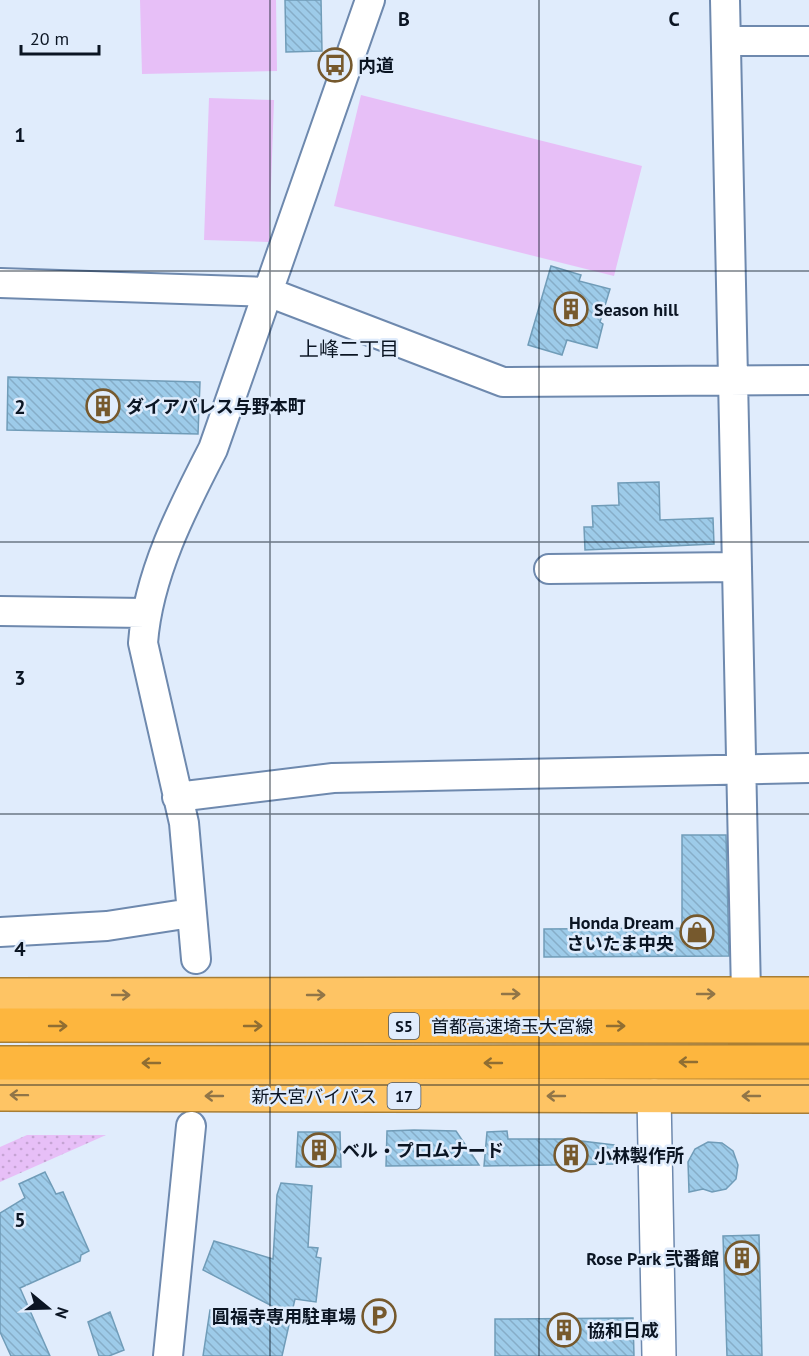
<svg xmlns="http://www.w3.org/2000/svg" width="809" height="1356" font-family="'PT Sans','Noto Sans JP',sans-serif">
<defs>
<pattern id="grass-dots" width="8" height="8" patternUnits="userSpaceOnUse" patternTransform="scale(1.5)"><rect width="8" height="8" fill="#e7bff7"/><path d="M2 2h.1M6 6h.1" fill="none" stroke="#c5a3d3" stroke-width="1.8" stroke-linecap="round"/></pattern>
<pattern id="building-back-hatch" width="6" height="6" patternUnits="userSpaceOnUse" patternTransform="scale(1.5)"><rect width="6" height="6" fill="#9dcbe9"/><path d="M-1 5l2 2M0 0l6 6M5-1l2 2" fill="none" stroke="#86adc8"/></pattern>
</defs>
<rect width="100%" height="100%" fill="#e0ecfc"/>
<!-- grass -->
<path fill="url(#grass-dots)" d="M27 1135H106L0 1182V1147Z"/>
<!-- pitch -->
<path fill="#e7bff7" d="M140 0H276L277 71 142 74Z
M361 95 642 166 614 276 334 206Z
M209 98 274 100 269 242 204 240Z"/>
<!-- building -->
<path fill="url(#building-back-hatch)" stroke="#709cb8" stroke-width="1.5" d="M285 0H321L322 51 286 52Z
M551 266 581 275 579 281 610 289 600 322 603 324 597 348 567 340 562 355 528 345Z
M8 377 200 382 198 434 7 430Z
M659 482 660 520 713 518 714 544 585 550 584 527H593L592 506 619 505 618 483Z
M682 835H726L729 956 544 957V929L682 928Z
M414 1130 456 1131 479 1165 386 1166 387 1131Z
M507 1131 508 1139H565L614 1145V1164L484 1166 487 1132Z
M298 1132H340L341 1167H296Z
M708 1142 722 1143 733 1151 738 1165 736 1179 726 1189 712 1192 703 1189 689 1192 688 1162 695 1149Z
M45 1172 56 1194 63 1192 89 1251 81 1255 80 1261 20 1288 50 1356H11L0 1332V1213L25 1198 19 1184Z
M281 1183 312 1186 308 1247 318 1248 316 1257 321 1258 316 1302 295 1299 291 1316 203 1270 214 1241 273 1259 277 1195Z
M759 1235 762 1356H727L723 1236Z
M210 1310 291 1316 282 1356H203Z
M110 1312 124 1350 109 1356H99L88 1322Z
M633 1318 634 1356H495V1319Z"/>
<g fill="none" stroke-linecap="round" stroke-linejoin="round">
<defs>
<path id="minor" d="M725 0 746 994
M726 41H809
M0 283 268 292 503 382 809 380
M549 569 737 567
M0 611 145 613
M177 797 333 778 809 768
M0 932 107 926 191 913
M196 959 184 823 143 643C148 575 182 509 213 449L370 0
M168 1356 191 1126"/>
<path id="tertiary" d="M654 1096 659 1356"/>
<path id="trunk" d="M0 995 809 994
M0 1094 809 1096"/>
<path id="motorway" d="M0 1025 809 1026
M0 1063 809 1062"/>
</defs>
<!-- minor casing -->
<use href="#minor" stroke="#6e89ae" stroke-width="32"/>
<!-- tertiary casing -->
<use href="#tertiary" stroke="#6e89ae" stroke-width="36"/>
<!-- trunk casing -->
<use href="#trunk" stroke="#a87e35" stroke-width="36"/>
<!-- motorway casing -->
<use href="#motorway" stroke="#a87e35" stroke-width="36"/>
<!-- minor -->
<use href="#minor" stroke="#fff" stroke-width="28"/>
<!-- tertiary -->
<use href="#tertiary" stroke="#fff" stroke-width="33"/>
<!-- trunk -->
<use href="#trunk" stroke="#fec464" stroke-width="33"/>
<!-- motorway -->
<use href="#motorway" stroke="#fdb63e" stroke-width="33"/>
</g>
<!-- one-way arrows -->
<defs><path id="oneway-shaft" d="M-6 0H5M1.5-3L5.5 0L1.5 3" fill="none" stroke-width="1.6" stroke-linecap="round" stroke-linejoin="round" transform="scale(1.5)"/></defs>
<g stroke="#917547">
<use href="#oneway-shaft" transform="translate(511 994)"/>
<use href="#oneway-shaft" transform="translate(706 994)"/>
<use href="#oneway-shaft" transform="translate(121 995)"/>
<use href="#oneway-shaft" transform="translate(316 995)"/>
<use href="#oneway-shaft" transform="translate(19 1095) rotate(-179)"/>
<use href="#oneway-shaft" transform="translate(214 1096) rotate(-180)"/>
<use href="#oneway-shaft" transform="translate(556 1096) rotate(-180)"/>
<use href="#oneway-shaft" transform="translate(751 1096) rotate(-180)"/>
</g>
<g stroke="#906e32">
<use href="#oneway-shaft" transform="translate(58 1026)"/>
<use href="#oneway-shaft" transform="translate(253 1026)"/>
<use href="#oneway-shaft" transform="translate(616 1026)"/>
<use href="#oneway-shaft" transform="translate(688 1062) rotate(180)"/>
<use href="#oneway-shaft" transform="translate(151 1063) rotate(180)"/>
<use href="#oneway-shaft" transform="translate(493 1063) rotate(180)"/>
</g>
<!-- grid -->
<path fill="none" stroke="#0b1523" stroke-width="1.5" stroke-opacity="0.55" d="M270 0V1356M539 0V1356M0 271H809M0 542H809M0 814H809M0 1085H809"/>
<!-- icons -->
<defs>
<symbol id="bus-ring" viewBox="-11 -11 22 22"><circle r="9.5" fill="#e0ecfc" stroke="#76592d" stroke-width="1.5"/><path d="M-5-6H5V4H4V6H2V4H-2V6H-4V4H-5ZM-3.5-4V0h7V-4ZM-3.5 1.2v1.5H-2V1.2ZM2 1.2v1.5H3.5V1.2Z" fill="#76592d"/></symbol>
<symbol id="building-ring" viewBox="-11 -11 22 22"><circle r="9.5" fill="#e0ecfc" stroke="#76592d" stroke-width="1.5"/><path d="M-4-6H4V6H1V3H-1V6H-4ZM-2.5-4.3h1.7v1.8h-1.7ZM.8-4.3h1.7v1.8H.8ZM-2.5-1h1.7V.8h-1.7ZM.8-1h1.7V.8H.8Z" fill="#76592d"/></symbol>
<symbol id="shop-ring" viewBox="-11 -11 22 22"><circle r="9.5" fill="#e0ecfc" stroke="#76592d" stroke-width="1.5"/><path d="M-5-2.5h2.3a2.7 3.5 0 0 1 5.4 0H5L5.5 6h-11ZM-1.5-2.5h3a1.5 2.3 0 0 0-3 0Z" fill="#76592d"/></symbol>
<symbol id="parking-ring" viewBox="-11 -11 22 22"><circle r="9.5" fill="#e0ecfc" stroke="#76592d" stroke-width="1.5"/><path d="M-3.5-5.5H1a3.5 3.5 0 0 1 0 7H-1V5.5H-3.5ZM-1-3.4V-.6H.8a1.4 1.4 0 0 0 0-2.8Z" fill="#76592d"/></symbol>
</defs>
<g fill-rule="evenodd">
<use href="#bus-ring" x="316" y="46" width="38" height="38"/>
<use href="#building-ring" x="552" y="290" width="38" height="38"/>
<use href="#building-ring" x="84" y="387" width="38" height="38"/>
<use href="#shop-ring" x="678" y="913" width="38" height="38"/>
<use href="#building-ring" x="300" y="1131" width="38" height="38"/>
<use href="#building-ring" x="552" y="1136" width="38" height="38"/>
<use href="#building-ring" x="723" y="1239" width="38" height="38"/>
<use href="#parking-ring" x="360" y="1297" width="38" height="38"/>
<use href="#building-ring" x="545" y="1311" width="38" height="38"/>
</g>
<g text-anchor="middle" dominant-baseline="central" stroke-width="5" stroke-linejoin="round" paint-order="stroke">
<!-- shield labels -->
<g fill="#e0ecfc" stroke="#4b5664" stroke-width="1.5">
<rect x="389" y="1013" width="30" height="26" rx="4.5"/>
<rect x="387.5" y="1083" width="33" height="26" rx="4.5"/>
</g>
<g font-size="16" font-weight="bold" fill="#0b1523">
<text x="404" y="1026">S5</text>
<text x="404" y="1096">17</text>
</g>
<!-- poi labels -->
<g font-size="18" font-weight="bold" fill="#0b1523" stroke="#e0ecfc" text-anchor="start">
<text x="358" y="65">内道</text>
<text x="594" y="309">Season hill</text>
<text x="126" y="406">ダイアパレス与野本町</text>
<text x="674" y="922" text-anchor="end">Honda Dream<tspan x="674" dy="21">さいたま中央</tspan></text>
<text x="342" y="1150">ベル・プロムナード</text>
<text x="594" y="1155">小林製作所</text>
<text x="719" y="1258" text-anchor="end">Rose Park 弐番館</text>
<text x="356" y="1316" text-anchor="end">圓福寺専用駐車場</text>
<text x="587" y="1330">協和日成</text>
</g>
<!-- street labels -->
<g font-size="18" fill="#0b1523" stroke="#e0ecfc">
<text x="512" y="1026">首都高速埼玉大宮線</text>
<text x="314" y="1096">新大宮バイパス</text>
</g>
<!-- neighbourhood labels -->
<g font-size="20" fill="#0b1523" stroke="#e0ecfc">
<text x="349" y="349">上峰二丁目</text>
</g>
</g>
<g font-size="20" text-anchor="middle" font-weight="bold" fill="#0b1523" stroke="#e0ecfc" stroke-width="5" stroke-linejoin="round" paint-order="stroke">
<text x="404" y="26">B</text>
<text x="674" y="26">C</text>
<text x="20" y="142">1</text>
<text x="20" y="414">2</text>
<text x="20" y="685">3</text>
<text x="20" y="956">4</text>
<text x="20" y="1227">5</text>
</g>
<!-- north arrow -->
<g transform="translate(48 1308) rotate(109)" stroke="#e0ecfc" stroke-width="4.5" paint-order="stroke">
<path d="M0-4.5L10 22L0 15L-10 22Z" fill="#0b1523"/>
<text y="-9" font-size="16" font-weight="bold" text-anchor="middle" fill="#0b1523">N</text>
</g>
<!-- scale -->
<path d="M21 45v9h78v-9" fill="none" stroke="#0b1523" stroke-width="3"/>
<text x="30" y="45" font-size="18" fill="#0b1523" stroke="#e0ecfc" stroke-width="4.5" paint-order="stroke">20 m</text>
</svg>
